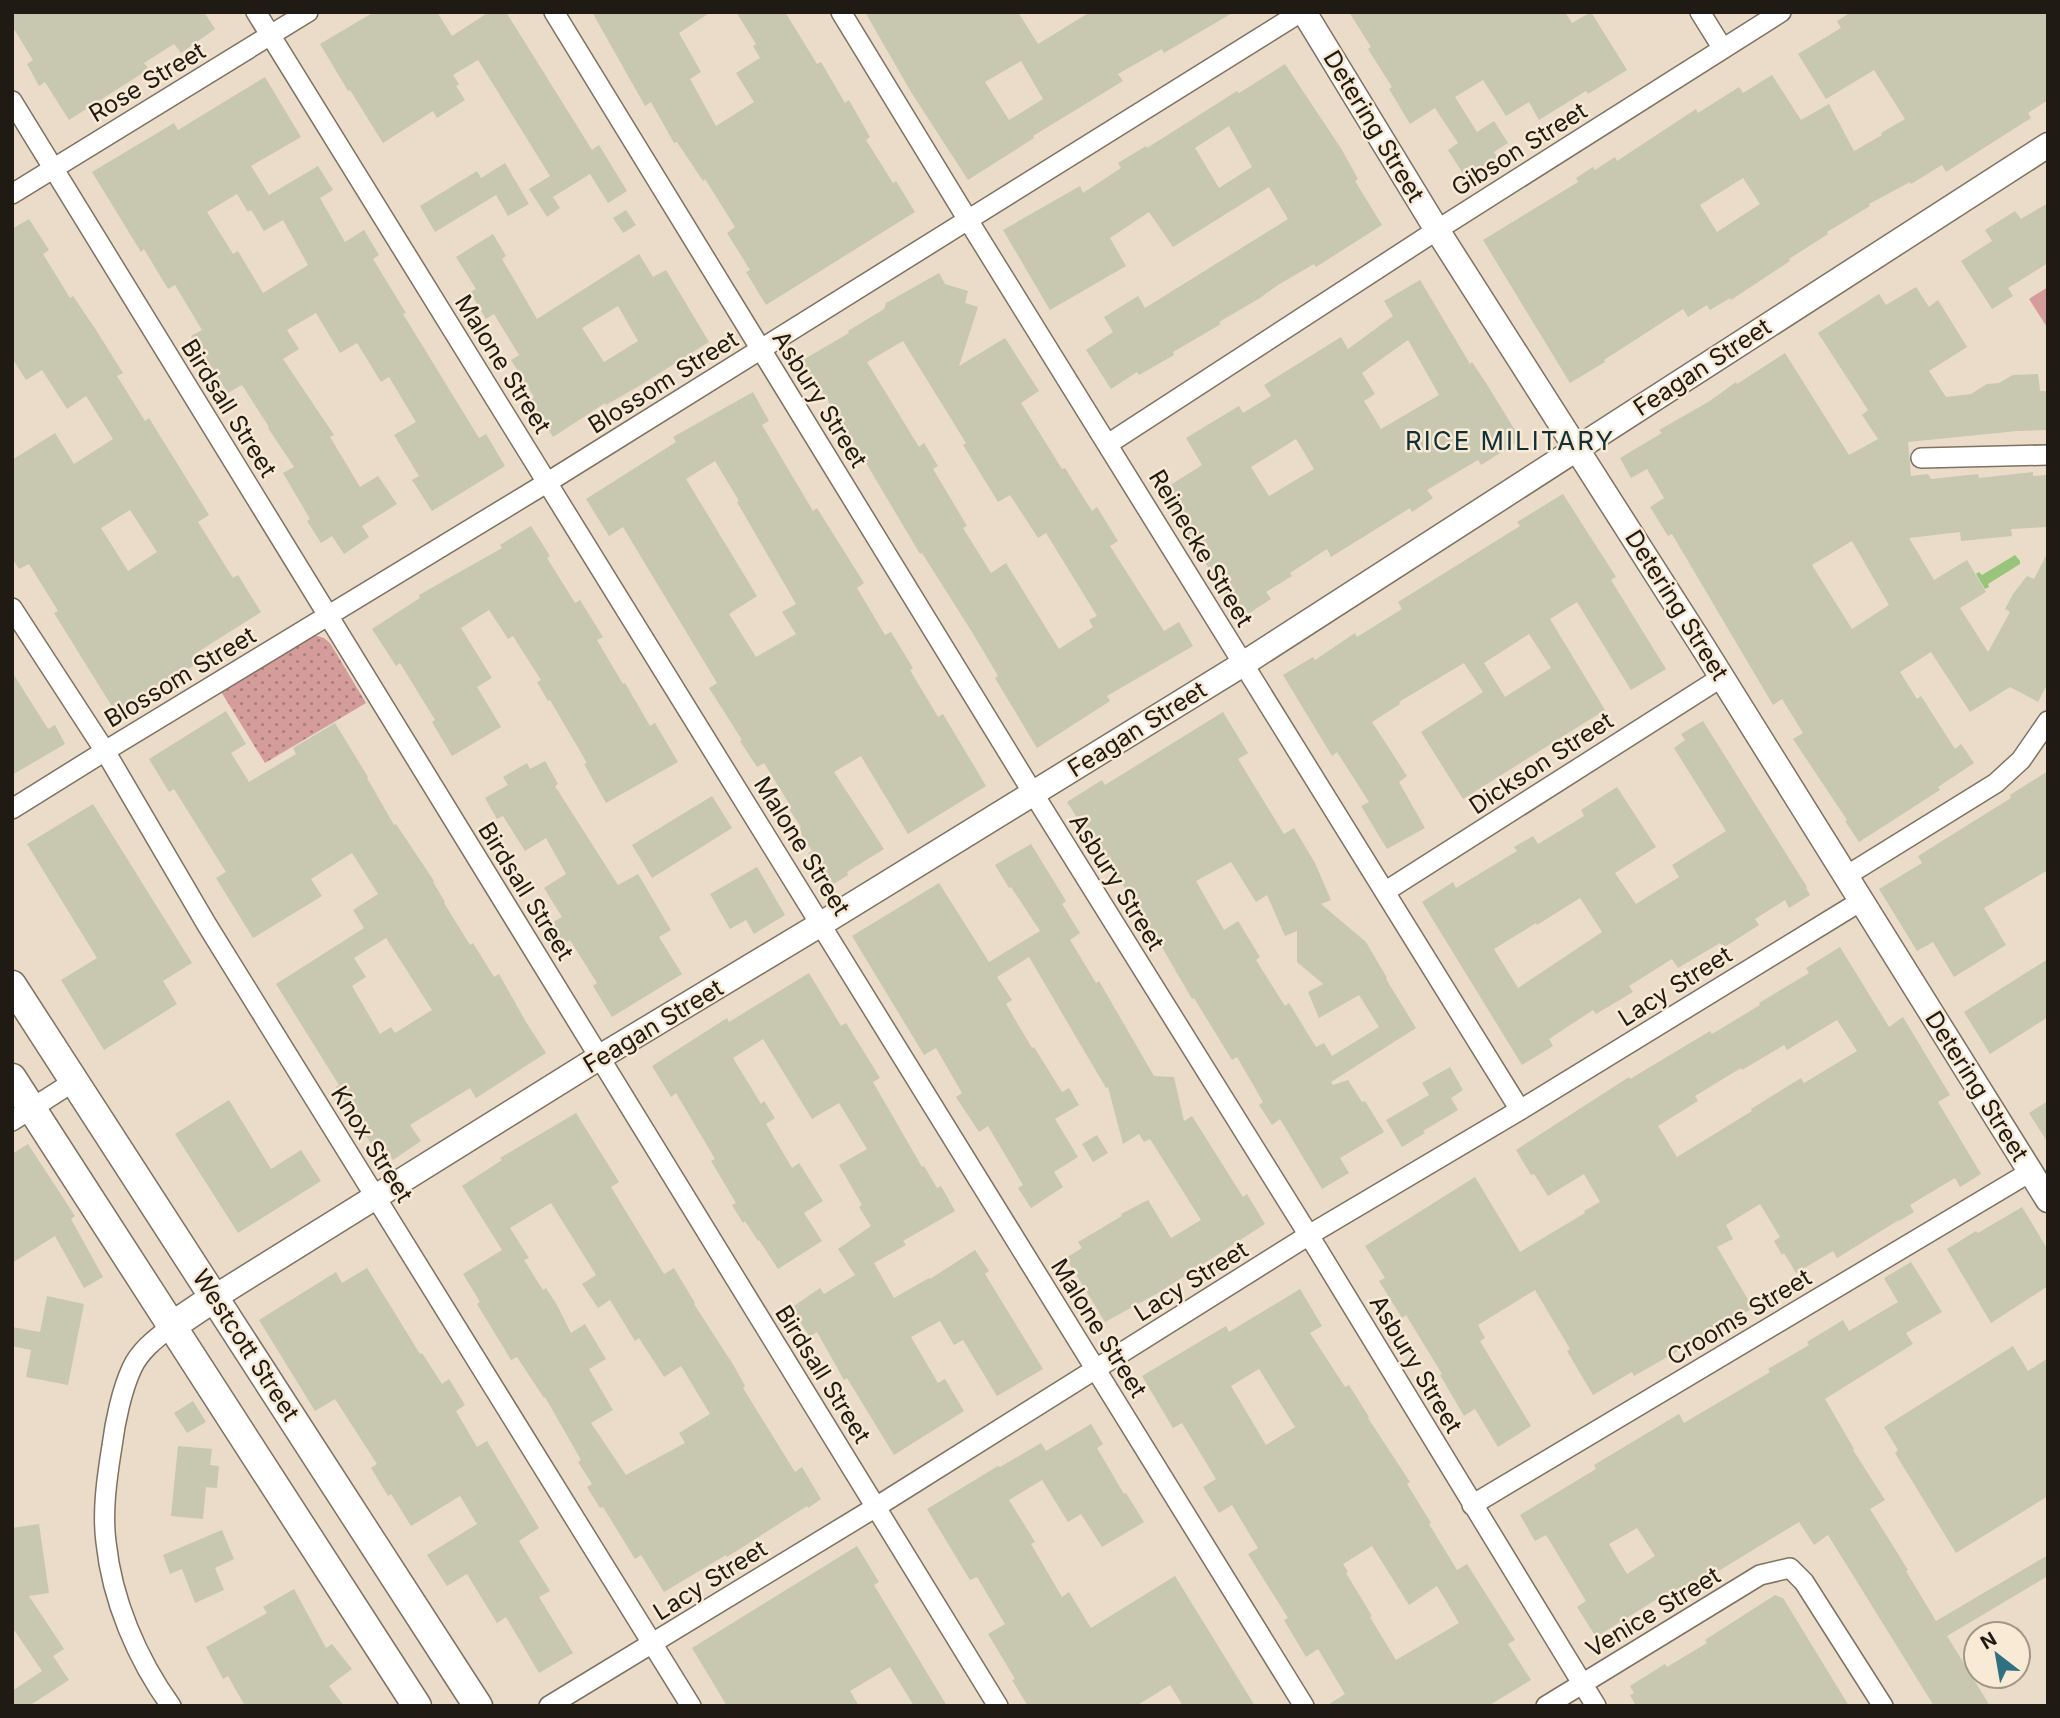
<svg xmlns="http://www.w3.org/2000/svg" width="2060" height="1718" font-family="Inter,sans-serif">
<defs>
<pattern id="grass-dots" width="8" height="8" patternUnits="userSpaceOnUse" patternTransform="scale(1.75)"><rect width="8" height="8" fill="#d49c9a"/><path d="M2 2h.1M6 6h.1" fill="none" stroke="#ab7e7c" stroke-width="1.8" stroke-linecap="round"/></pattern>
</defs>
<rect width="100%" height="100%" fill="#eadcc8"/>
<!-- grass -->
<path fill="url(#grass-dots)" d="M314 635 324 638 330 643 366 703 265 763 220 690Z"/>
<!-- pitch -->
<path fill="#d49c9a" d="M2048 287V326L2047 327 2029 299Z"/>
<!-- water -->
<path fill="#98c57b" d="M2015 555 2020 561V564L1988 584 1989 587 1985 589 1976 574 1979 572 1982 575Z"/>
<!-- building -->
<path fill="#c8c7b0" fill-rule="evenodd" d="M12 12H204L215 29 181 53 174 44 144 63 149 69 69 120 45 82 39 86 27 64 33 60 12 26Z
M374 12H437L452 36 489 12H506L592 150 599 145 627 191 608 203 590 174 553 197 560 208 547 217 529 189 550 176 478 60 453 75 459 84 456 86 465 100 437 118 433 111 383 143 350 90 348 91 320 44Z
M592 12H711L679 33 701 72 690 79 716 126 754 102 736 73 760 58 753 46 756 44 736 12H785L817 64 821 62 845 103 849 100 870 137 866 140 893 183 896 181 915 212 766 305 746 272 750 270 727 233 735 227 705 179 703 181 677 142 674 143 651 102 645 106Z
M865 12H1018L1038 44 1090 12H1234L1164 53 1162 49 1118 74 1123 81 1033 136 1034 138 968 180 911 92ZM1021 61 1043 99 1009 120 985 82Z
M1349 12H1565L1572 23 1591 12 1627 70 1588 94 1586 91 1539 120 1529 102 1506 116 1483 80 1455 97 1477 132 1494 121 1508 143 1494 152 1499 160 1467 180 1448 150 1458 143 1435 108 1410 124 1389 89 1392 87 1368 49 1371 47Z
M1851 12H2048V100L2028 113 2031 118 1946 172 1942 165 1911 184 1910 182 1869 204 1870 206 1827 232 1828 234 1789 259 1790 261 1731 300 1730 298 1710 310 1707 305 1688 317 1683 309 1604 360 1605 362 1570 383 1483 240 1578 182 1576 178 1593 167 1595 170 1615 157 1617 161 1696 109 1698 113 1739 87 1743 93 1772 75 1801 120 1829 104 1854 151 1882 135 1881 133 1905 119 1874 70 1826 99 1798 54 1841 28 1837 21ZM1743 178 1760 204 1717 232 1700 205Z
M1285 64 1342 150 1358 179 1355 181 1382 225 1316 267 1314 264 1278 285 1260 298 1219 322 1221 324 1173 352 1174 355 1139 375 1137 372 1111 389 1086 350 1113 332 1104 317 1138 296 1145 308 1288 219 1269 187 1173 247 1149 212 1110 238 1126 266 1050 310 1003 230 1080 186 1083 193 1121 168 1118 163 1146 146 1147 148 1237 91 1239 93ZM1229 126 1252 167 1219 188 1195 148Z
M265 77 301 137 251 166 269 195 318 166 333 190 320 198 345 242 364 230 379 255 373 259 406 313 403 314 479 438 486 434 505 466 432 511 412 480 419 476 394 435 416 422 389 377 381 382 357 343 340 353 316 313 287 330 299 349 283 359 334 435 330 437 360 487 378 476 397 504 362 526 369 537 344 554 332 536 321 543 307 521 310 519 283 473 294 467 268 428 269 427 242 385 228 393 191 336 202 330 175 285 168 289 144 249 141 252 92 172 174 123 178 130ZM237 194 248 212 251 210 264 231 283 220 308 265 263 293 238 251 233 254 207 212Z
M505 163 529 204 508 216 496 195 435 232 420 206 477 171 481 178Z
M2048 203V263L2008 288 2013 296 1992 309 1961 261 1992 241 1985 230 2015 211 2021 219Z
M626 210 636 225 623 233 613 218Z
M29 219 49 250 43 254 70 298 73 296 96 330 123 373 117 376 145 421 149 418 209 515 198 522 233 578 238 575 261 612 193 655 198 663 116 713 54 613 58 611 29 564 19 569 12 558V460L55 433 74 464 113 439 86 396 67 409 42 370 26 380 12 358V229ZM130 510 157 552 128 571 101 528Z
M493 234 506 256 502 259 537 319 639 254 653 277 666 270 709 342 639 386 606 405 605 403 553 437 530 400 534 397 511 360 519 355 494 314 486 319 470 292 476 289 456 257ZM618 306 638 341 604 362 582 328Z
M939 273 945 284 968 291 965 303 978 307 959 366 1005 338 1039 391 1021 403 1062 469 1065 468 1092 511 1097 507 1118 541 1110 546 1164 631 1179 622 1193 646 1107 696 1110 701 1037 748 995 678 998 676 972 632 922 553 920 554 850 436 821 390 819 391 801 361 849 333 848 331 884 309 886 303ZM903 341 966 443 963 445 998 502 1010 495 1038 538 1046 533 1097 616 1089 620 1093 627 1059 649 1006 563 991 573 963 528 967 526 933 469 938 466 924 443 919 447 867 362Z
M1420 280 1470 364 1472 362 1486 383 1521 440 1481 465 1478 460 1427 490 1433 498 1412 512 1410 508 1331 557 1327 549 1290 573 1292 576 1266 592 1271 599 1240 619 1161 491 1202 465 1186 438 1239 406 1243 413 1271 396 1264 385 1341 337 1348 349 1393 316 1384 301ZM1408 340 1439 395 1381 429 1364 401 1375 394 1362 373ZM1296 439 1314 469 1269 496 1251 467Z
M1916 287 1929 307 1938 300 1967 347 1929 371 1946 397 1971 394 1987 384 1999 383 2013 375 2038 374 2040 391H2048V430L2017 431 1908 442 1911 476 1928 474 1931 479 1978 474 1979 478 2033 472V476L2048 475V527L2011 529 2012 536 1961 541 1960 532 1909 538 1934 580 1967 560 1986 592 1960 608 1988 652 2010 612 2005 609 2013 594 2027 576 2034 579 2048 552V683L2038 702 2010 687 1970 712 1931 652 1900 672 1917 699 1921 696 1955 749 1961 744 1974 763 1938 787 1940 790 1859 842 1845 821 1847 820 1793 739 1803 733 1782 699 1773 705 1672 534 1668 536 1650 507 1664 498 1647 469 1631 478 1620 458 1662 433 1659 430 1710 401 1736 382 1737 384 1785 353 1849 455 1878 439 1862 415 1868 410 1818 333 1879 294 1886 305ZM1852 541 1889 605 1852 629 1812 565Z
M753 392 769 421 762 425 813 511 817 508 864 583 857 588 885 635 891 632 913 668 910 670 938 717 943 714 986 786 908 834 861 756 834 772 884 849 847 872 848 875 829 887 808 853 812 851 798 829 801 827 787 806 790 805 764 763 757 767 740 741 742 740 709 688 717 683 623 527 609 536 586 499 676 442 673 437ZM715 461 739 501 737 502 796 604 782 612 796 634 756 657 729 614 757 596 686 479Z
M1563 494 1616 577 1611 580 1666 669 1631 690 1577 602 1550 619 1605 710 1463 799 1421 732 1483 692 1464 663 1399 702 1400 704 1372 722 1407 776 1399 782 1425 828 1387 849 1361 806 1369 802 1337 752 1332 756 1283 675 1313 657 1315 660 1355 633 1357 637 1402 609 1398 602 1520 526 1517 522ZM1529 634 1551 668 1505 697 1484 663Z
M531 526 550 556 547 558 575 603 580 600 603 637 597 640 623 684 625 683 650 726 655 723 678 762 606 803 584 764 587 763 550 700 548 701 537 682 541 680 513 636 508 639 489 610 461 628 492 678 477 687 501 727 452 756 432 722 435 720 400 663 396 666 372 629 420 598 419 595 502 548 500 545Z
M12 672 48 729 55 725 65 744 12 775Z
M226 711 246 744 231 753 249 782 296 754 293 748 335 723 368 777 367 778 394 825 396 824 434 881 433 882 445 902 444 903 470 945 473 943 494 977 499 974 526 1022 546 1053 476 1098 470 1088 410 1125 421 1141 393 1160 383 1145 375 1150 336 1087 339 1085 276 984 364 928 353 910 378 894 352 853 311 879 322 896 253 938 216 878 226 872 174 789 169 792 149 759ZM386 938 432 1010 395 1033 391 1027 380 1034 352 986 366 977 354 958Z
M1223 712 1248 753 1238 759 1255 787 1284 834 1294 828 1315 863 1331 900 1321 904 1366 942 1387 978 1386 979 1416 1028 1331 1082 1333 1085 1348 1080 1362 1102 1365 1101 1384 1132 1340 1158 1349 1173 1322 1189 1280 1119 1272 1125 1259 1105 1263 1102 1237 1057 1232 1060 1194 998 1192 999 1145 918 1143 919 1122 883 1119 884 1067 802 1102 780 1105 785ZM1231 862 1256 902 1267 895 1285 936 1297 931V962L1323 984 1308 992 1319 1018 1359 995 1379 1027 1332 1056 1324 1043 1316 1047 1289 1003 1285 1006 1256 960 1260 957 1238 921 1224 930 1196 881Z
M1703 721 1807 887 1806 888 1810 895 1789 908 1785 900 1755 919 1759 925 1723 948 1720 943 1678 968 1672 959 1629 986 1633 992 1596 1014 1593 1010 1549 1039 1553 1046 1522 1065 1422 902 1453 882 1456 888 1517 851 1514 847 1533 836 1538 844 1584 816 1581 810 1617 787 1656 847 1615 873 1636 904 1679 877 1672 865 1726 831 1674 748 1685 740 1681 734ZM1580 898 1602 932 1518 988 1494 949 1536 923 1537 925Z
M545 761 558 784 555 786 618 885 638 874 671 930 659 937 682 974 612 1017 593 986 597 983 570 940 560 946 548 925 562 917 544 888 566 874 546 838 525 851 503 816 497 819 485 798 508 785 503 777 527 763 530 769Z
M2048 771V870L1984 908 2006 945 1954 977 1933 942 1917 951 1879 889 1922 863 1918 856 2011 798 2010 795Z
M712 796 732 828 652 878 632 845Z
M93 804 192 963 163 981 177 1004 104 1050 61 980 97 958 27 844Z
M1031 844 1066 901 1062 904 1080 933 1070 940 1096 983 1099 981 1154 1076 1174 1077 1184 1121 1192 1116 1243 1197 1247 1194 1265 1224 1158 1293 1105 1322 1066 1258 1082 1248 1078 1242 1122 1216 1121 1214 1148 1200 1171 1238 1201 1220 1150 1139 1144 1142 1139 1134 1123 1144 1108 1087 1106 1088 1029 957 997 977 1012 1000 1006 1004 1032 1048 1034 1047 1062 1092 1069 1088 1079 1105 1055 1119 1078 1157 1054 1172 1063 1187 1031 1208 1018 1188 1023 1185 988 1126 979 1132 956 1097 962 1093 936 1048 924 1055 852 936 939 883 989 962 1040 931 1011 887 1009 888 995 865Z
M757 867 785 915 754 934 746 920 730 929 710 894Z
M1840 947 1889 1027 1903 1017 1950 1095 1938 1102 1981 1174 1960 1187 1955 1178 1910 1205 1914 1212 1899 1221V1220L1837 1258 1833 1251 1796 1273 1784 1253 1782 1255 1774 1241 1780 1237 1760 1204 1726 1225 1733 1239 1717 1247 1753 1308 1634 1376 1632 1372 1593 1395 1567 1351 1570 1349 1535 1290 1478 1325 1485 1338 1480 1341 1531 1426 1498 1447 1475 1409 1464 1416 1440 1375 1442 1374 1406 1315 1402 1318 1379 1281 1385 1278 1365 1246 1475 1177 1520 1252 1585 1213 1584 1211 1600 1202 1584 1174 1548 1196 1534 1174 1531 1175 1516 1150 1629 1077 1630 1079 1710 1031 1712 1034 1760 1005 1759 1003 1809 973 1806 968ZM1837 1020 1857 1051 1804 1083 1801 1078 1751 1109 1752 1111 1677 1157 1658 1126 1698 1101 1695 1096 1741 1068 1742 1070 1784 1045 1787 1050Z
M2048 959V1017L1990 1054 1964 1012Z
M809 973 841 1026 846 1023 869 1060 880 1078 873 1082 922 1167 924 1166 937 1188 941 1186 955 1211 903 1241 906 1245 874 1263 894 1298 929 1278 930 1279 975 1250 989 1271 985 1274 1043 1369 997 1396 963 1340 954 1345 940 1321 911 1337 938 1383 945 1379 964 1411 894 1455 847 1378 844 1380 817 1332 810 1337 791 1308 820 1288 824 1294 855 1275 838 1249 871 1226 859 1207 862 1205 839 1165 867 1149 839 1103 812 1119 763 1039 733 1058 761 1104 764 1101 775 1118 766 1124 792 1168 799 1163 823 1201 804 1213 822 1241 778 1269 759 1240 758 1241 745 1221 743 1223 732 1205 736 1203 711 1161 715 1159 676 1093 671 1097 652 1066 727 1018 729 1022Z
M1450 1067 1463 1090 1451 1098 1458 1110 1423 1131 1425 1133 1402 1147 1386 1120 1429 1095 1422 1083Z
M229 1100 271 1169 301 1150 321 1181 238 1233 175 1134Z
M2048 1101V1143L2029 1113Z
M576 1113 619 1182 611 1187 664 1274 674 1268 695 1303 694 1304 734 1366 745 1386 743 1388 795 1472 802 1467 821 1499 808 1508 807 1506 727 1557 726 1555 664 1592 641 1555 635 1559 603 1507 600 1508 587 1487 592 1484 578 1462 581 1460 545 1397 544 1398 517 1357 511 1360 477 1304 480 1302 463 1274 502 1250 462 1186 502 1160 500 1158ZM551 1203 596 1275 582 1284 598 1308 610 1300 635 1341 639 1338 664 1377 681 1366 710 1414 679 1433 685 1443 626 1475 591 1423 613 1410 589 1369 606 1359 585 1324 571 1333 557 1305 546 1288 543 1290 524 1260 529 1258 510 1228Z
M1097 1135 1108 1153 1093 1162 1082 1144Z
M28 1144 75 1216 71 1219 103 1277 84 1288 55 1236 12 1263V1154Z
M2022 1207 2048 1250V1286L1991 1323 1947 1249 1976 1231 1978 1233Z
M1911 1262 1942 1312 1906 1333 1913 1344 1825 1399 1854 1449 1853 1450 1885 1500 1870 1509 1908 1570 1906 1571 1936 1621 2048 1555V1576L1947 1636 1990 1706H1934L1828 1535 1814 1545 1799 1522 1679 1595 1675 1588 1596 1637 1577 1607 1586 1601 1546 1535 1535 1541 1520 1515 1596 1469 1594 1465 1679 1414 1684 1423 1770 1372 1768 1369 1809 1345 1807 1342 1843 1320 1849 1331 1898 1302 1884 1278ZM1637 1528 1655 1556 1627 1574 1609 1544Z
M367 1268 420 1354 422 1353 442 1384 449 1379 465 1405 456 1411 477 1447 487 1441 539 1528 519 1541 550 1591 539 1597 573 1653 539 1673 506 1617 497 1623 467 1574 447 1586 427 1555 477 1524 460 1496 411 1526 391 1494 388 1496 371 1468 377 1464 335 1399 315 1411 259 1320 336 1272 342 1283Z
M1300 1289 1322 1326 1310 1333 1345 1387 1349 1385 1369 1417 1368 1418 1410 1482 1407 1484 1431 1523 1429 1524 1457 1570 1467 1564 1515 1640 1508 1644 1531 1680 1488 1706H1326L1345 1694 1318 1649 1306 1657 1284 1620 1288 1618 1248 1554 1258 1548 1232 1505 1219 1513 1203 1487 1216 1479 1182 1423 1173 1428 1142 1376 1226 1326 1229 1332ZM1259 1369 1295 1427 1266 1445 1231 1386ZM1372 1546 1409 1605 1437 1586 1459 1623 1396 1660 1370 1617 1372 1616 1346 1573 1348 1572 1343 1564Z
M47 1296 84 1304 68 1385 26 1377 31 1350 12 1346V1327L40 1332Z
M2013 1346 2028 1371 2048 1358V1496L1956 1553 1895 1453 1898 1450 1884 1427Z
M193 1401 206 1422 187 1433 174 1413Z
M1091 1424 1103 1444 1097 1448 1124 1494 1126 1493 1144 1522 1102 1547 1081 1514 1068 1522 1042 1480 1009 1500 1035 1542 1031 1544 1062 1597 1069 1592 1091 1628 1175 1576 1255 1706H1183L1170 1685 1136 1706H1028L1012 1680 1015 1679 988 1634 1005 1624 977 1577 970 1580 927 1509 998 1466 1000 1467 1041 1443 1046 1451Z
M178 1446 212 1449 210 1465 219 1466 217 1488 206 1487 203 1519 171 1516Z
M39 1524 49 1593 29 1596 64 1649 53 1656 69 1680 29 1706H12V1691L42 1671 12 1627V1528Z
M222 1530 234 1559 215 1568 224 1590 195 1603 182 1569 170 1574 163 1555Z
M857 1546 879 1582 874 1585 947 1706H914L890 1667 850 1691 859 1706H727L692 1648Z
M294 1589 326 1648 332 1644 352 1669 329 1686 344 1706H245L228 1676 223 1679 206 1647 267 1613 263 1607Z
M1775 1595 1783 1598 1849 1706H1636L1630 1695 1634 1693 1630 1686 1665 1664 1667 1667 1707 1643 1705 1640Z"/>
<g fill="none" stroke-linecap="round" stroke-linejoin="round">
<defs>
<path id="minor" d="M256 12 1304 1706
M554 12 1033 793 1318 1250 1596 1706
M841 12 968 220 1520 1110
M1700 12 1723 49
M12 101 998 1706
M12 194 308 12
M1108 444 1437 230 1781 12
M1921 458 2048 455
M12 608 105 751 207 925 691 1706
M12 809 105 751 548 482 1301 12
M1846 876 1996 783 2021 760 2048 721
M1386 891 1722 677
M12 1121 73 1082
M1472 1505 2030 1172
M171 1706C137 1659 112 1600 106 1542 102 1511 107 1477 112 1446 115 1422 122 1389 132 1368 140 1350 158 1337 172 1326
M549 1706 876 1507 1309 1235 1520 1110 1861 901
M1546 1706 1760 1575 1790 1568 1804 1582 1883 1706"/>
<path id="tertiary" d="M1304 12 1437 230 1703 647 2048 1200
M215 1297 600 1057 821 924 1243 664 2048 145"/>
<path id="secondary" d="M12 985 478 1706
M12 1078 417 1706
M172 1326 215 1297"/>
</defs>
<!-- minor casing -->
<use href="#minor" stroke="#7f7260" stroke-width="22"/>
<!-- tertiary casing -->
<use href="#tertiary" stroke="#7f7260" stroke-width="27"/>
<!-- secondary casing -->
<use href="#secondary" stroke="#7f7260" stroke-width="31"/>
<!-- minor -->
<use href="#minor" stroke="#fff" stroke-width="19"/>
<!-- tertiary -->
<use href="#tertiary" stroke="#fff" stroke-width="24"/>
<!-- secondary -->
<use href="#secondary" stroke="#fff" stroke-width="28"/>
</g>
<g text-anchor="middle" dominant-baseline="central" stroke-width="5" stroke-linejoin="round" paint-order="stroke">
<!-- street labels -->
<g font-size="24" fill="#1f1a13" stroke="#f8ead5">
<text transform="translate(147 82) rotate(-31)">Rose Street</text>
<text transform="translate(1374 126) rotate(59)">Detering Street</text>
<text transform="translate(1519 149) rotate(-32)">Gibson Street</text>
<text transform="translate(503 364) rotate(58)">Malone Street</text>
<text transform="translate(1702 367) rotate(-33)">Feagan Street</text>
<text transform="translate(663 382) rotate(-32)">Blossom Street</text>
<text transform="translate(820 399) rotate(58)">Asbury Street</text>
<text transform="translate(229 408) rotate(58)">Birdsall Street</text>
<text transform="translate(1201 548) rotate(59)">Reinecke Street</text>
<text transform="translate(1677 605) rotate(58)">Detering Street</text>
<text transform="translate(180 677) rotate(-31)">Blossom Street</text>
<text transform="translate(1137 729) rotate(-32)">Feagan Street</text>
<text transform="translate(1541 763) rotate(-33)">Dickson Street</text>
<text transform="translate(802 846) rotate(58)">Malone Street</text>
<text transform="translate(1117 882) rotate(58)">Asbury Street</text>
<text transform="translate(526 891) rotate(58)">Birdsall Street</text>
<text transform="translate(1675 986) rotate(-32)">Lacy Street</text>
<text transform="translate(653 1026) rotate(-31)">Feagan Street</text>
<text transform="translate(1977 1086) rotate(58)">Detering Street</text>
<text transform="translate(372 1144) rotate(58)">Knox Street</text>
<text transform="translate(1191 1281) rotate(-32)">Lacy Street</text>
<text transform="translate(1739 1317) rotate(-31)">Crooms Street</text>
<text transform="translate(1099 1328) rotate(58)">Malone Street</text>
<text transform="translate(246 1345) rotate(57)">Westcott Street</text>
<text transform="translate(1416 1364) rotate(59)">Asbury Street</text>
<text transform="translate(823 1374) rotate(58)">Birdsall Street</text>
<text transform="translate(710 1580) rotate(-32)">Lacy Street</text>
<text transform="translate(1653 1612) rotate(-31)">Venice Street</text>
</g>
<!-- neighbourhood labels -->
<g font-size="26" letter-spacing="2" fill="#103038" stroke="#f8ead5">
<text x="1510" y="440">RICE MILITARY</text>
</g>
</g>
<!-- border -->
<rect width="2060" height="1718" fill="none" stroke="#1f1a13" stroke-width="28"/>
<!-- north arrow -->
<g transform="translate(1997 1655) rotate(329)"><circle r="33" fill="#f8ead5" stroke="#a19787" stroke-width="2"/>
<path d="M0-5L12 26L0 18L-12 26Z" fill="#2f7183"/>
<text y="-10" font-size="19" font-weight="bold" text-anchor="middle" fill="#1f1a13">N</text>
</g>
</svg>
